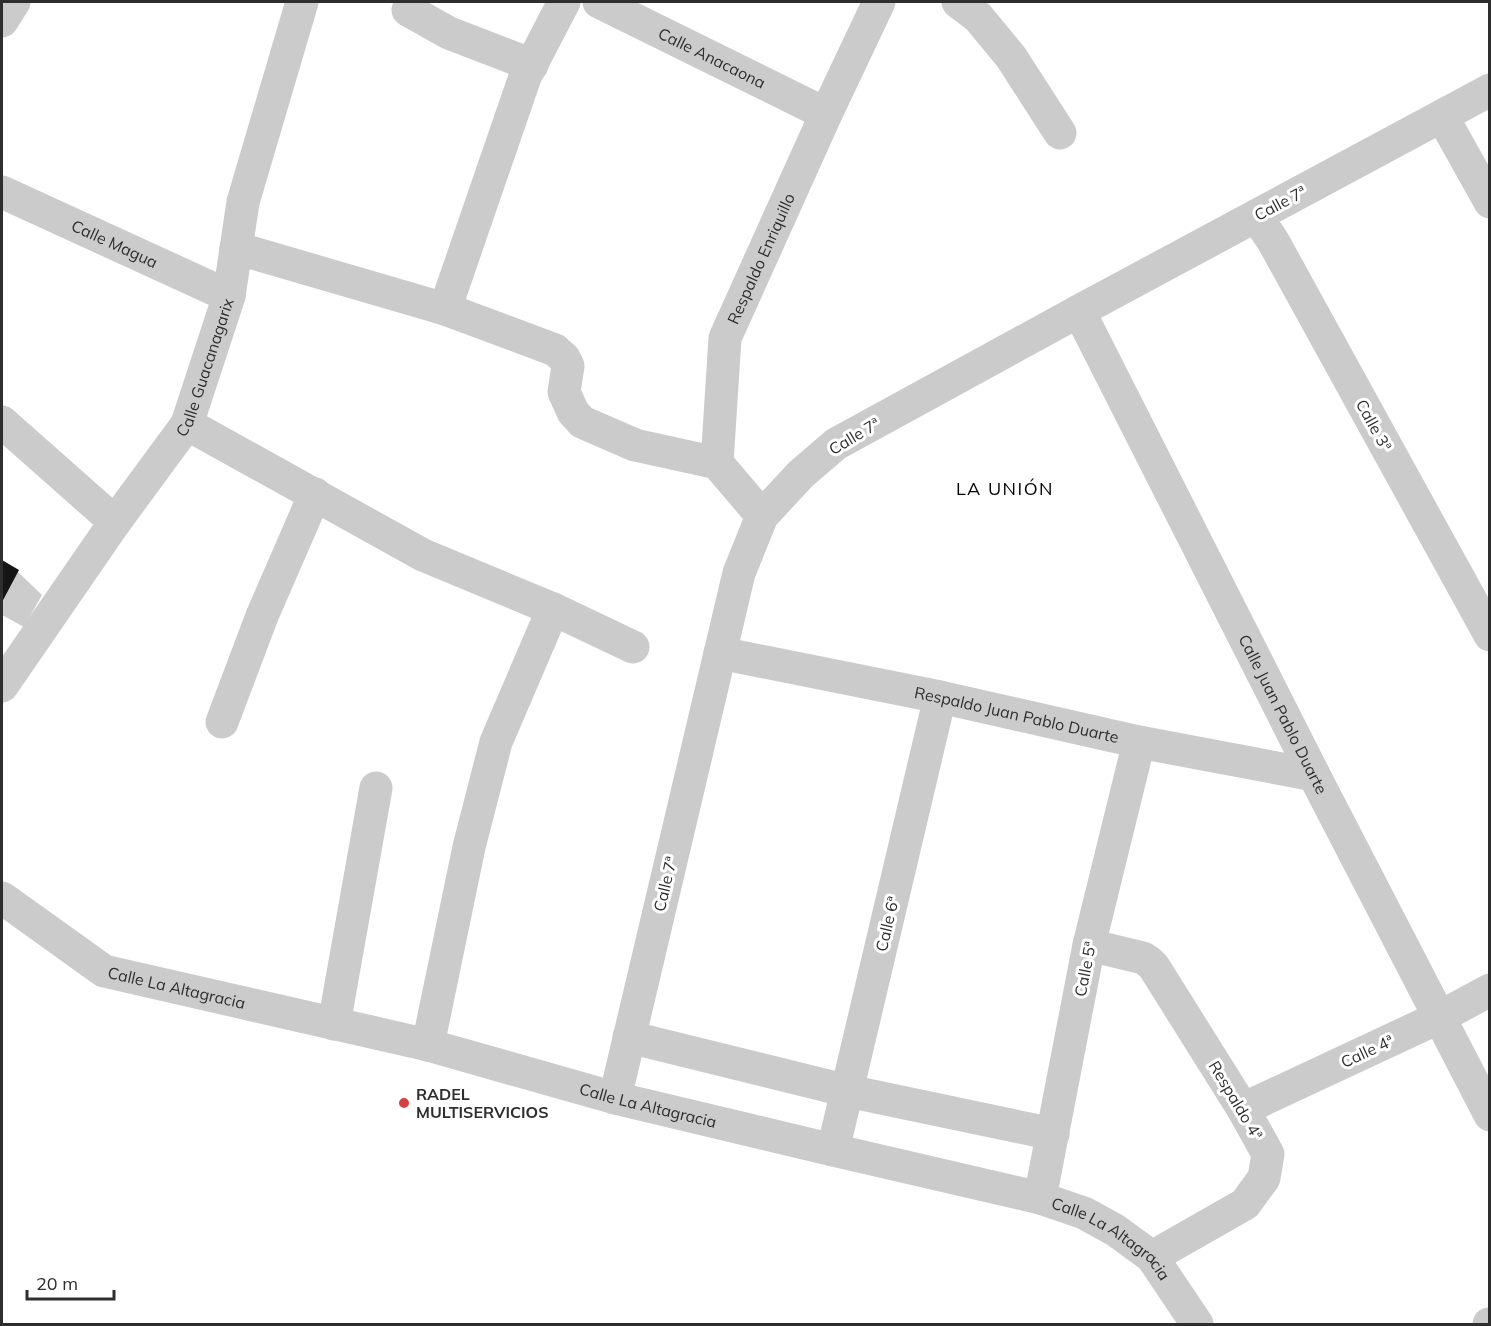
<svg xmlns="http://www.w3.org/2000/svg" width="1491" height="1326" font-family="Mulish,sans-serif">
<rect width="100%" height="100%" fill="#fff"/>
<!-- shadow -->
<path fill="#0003" d="M2 562 18 572 42 595 24 627 2 615Z"/>
<!-- building -->
<path fill="#151515" d="M2 560 19 570 2 602Z"/>
<g fill="none" stroke-linecap="round" stroke-linejoin="round">
<!-- minor -->
<g stroke="#cbcbcb" stroke-width="33">
<path id="s1" d="M599 2 826 114"/>
<path d="M958 2 978 17 1011 57 1060 133"/>
<path d="M408 10 449 33 532 65"/>
<path d="M2 21 14 2"/>
<path d="M1442 116 1490 202"/>
<path id="s2" d="M2 192 229 296"/>
<path d="M1256 216 1273 241 1490 635"/>
<path d="M236 248 445 309 555 350 564 358 568 366 564 392 573 412 582 422 635 445 717 463"/>
<path d="M445 309 525 77 564 2"/>
<path id="s3" d="M1079 311 1314 775 1490 1115"/>
<path d="M2 422 115 522"/>
<path d="M187 424 423 555 553 609 633 647"/>
<path id="s4" d="M762 516 717 463 725 338 826 114 879 2"/>
<path id="s5" d="M720 653 940 697 1139 742 1314 775"/>
<path id="s6" d="M2 686 115 522 187 424 229 296 243 202 302 2"/>
<path d="M222 722 262 616 315 494"/>
<path id="s7" d="M2 898 104 971 428 1045 615 1098 833 1150 1040 1198 1084 1213 1115 1230 1152 1257 1197 1324"/>
<path d="M1089 945 1143 958 1149 962 1154 967 1243 1109 1268 1154 1264 1178 1245 1204 1152 1257"/>
<path d="M334 1024 376 788"/>
<path d="M629 1037 848 1091 1053 1134"/>
<path d="M428 1045 469 847 496 742 553 609"/>
<path d="M615 1098 739 573 762 516 801 474 836 444 1079 311 1490 90"/>
<path d="M1243 1109 1440 1017 1490 990"/>
<path d="M833 1150 940 697"/>
<path d="M1040 1198 1089 945 1139 742"/>
<path d="M1489 1324H1490"/>
</g>
</g>
<!-- markers -->
<circle fill="#d54044" stroke="#fff" stroke-width="2" cx="404" cy="1103" r="6"/>
<g text-anchor="middle" dominant-baseline="central" stroke-width="6" stroke-linejoin="round" paint-order="stroke">
<!-- street labels -->
<g font-size="16" fill="#2e2e2e" stroke="#fff">
<text stroke="none"><textPath href="#s1" startOffset="126">Calle Anacaona</textPath></text>
<text transform="translate(1280 203) rotate(-28)">Calle 7ª</text>
<text stroke="none"><textPath href="#s2" startOffset="124">Calle Magua</textPath></text>
<text stroke="none"><textPath href="#s4" startOffset="282">Respaldo Enriquillo</textPath></text>
<text stroke="none"><textPath href="#s6" startOffset="380">Calle Guacanagarix</textPath></text>
<text transform="translate(1374 425) rotate(61)">Calle 3ª</text>
<text transform="translate(854 436) rotate(-31)">Calle 7ª</text>
<text stroke="none"><textPath href="#s3" startOffset="452">Calle Juan Pablo Duarte</textPath></text>
<text stroke="none"><textPath href="#s5" startOffset="303">Respaldo Juan Pablo Duarte</textPath></text>
<text transform="translate(665 884) rotate(-77)">Calle 7ª</text>
<text transform="translate(887 924) rotate(-77)">Calle 6ª</text>
<text transform="translate(1085 969) rotate(-79)">Calle 5ª</text>
<text stroke="none"><textPath href="#s7" startOffset="200">Calle La Altagracia</textPath></text>
<text transform="translate(1367 1051) rotate(-25)">Calle 4ª</text>
<text transform="translate(1236 1100) rotate(59)">Respaldo 4ª</text>
<text stroke="none"><textPath href="#s7" startOffset="686">Calle La Altagracia</textPath></text>
<text stroke="none"><textPath href="#s7" startOffset="1172">Calle La Altagracia</textPath></text>
</g>
<!-- poi labels -->
<g font-size="16" font-weight="bold" fill="#2e2e2e" stroke="#fff" text-anchor="start">
<text x="416" y="1094">RADEL<tspan x="416" dy="18">MULTISERVICIOS</tspan></text>
</g>
<!-- neighbourhood labels -->
<g font-size="18" letter-spacing="1.5" fill="#000" stroke="#fff">
<text x="1005" y="488">LA UNIÓN</text>
</g>
</g>
<!-- border -->
<rect width="1491" height="1326" fill="none" stroke="#2e2e2e" stroke-width="6"/>
<!-- scale -->
<path d="M27 1290v9h87v-9" fill="none" stroke="#2e2e2e" stroke-width="3"/>
<text x="36" y="1290" font-size="18" fill="#2e2e2e" stroke="#ffffff" stroke-width="4.5" paint-order="stroke">20 m</text>
</svg>
